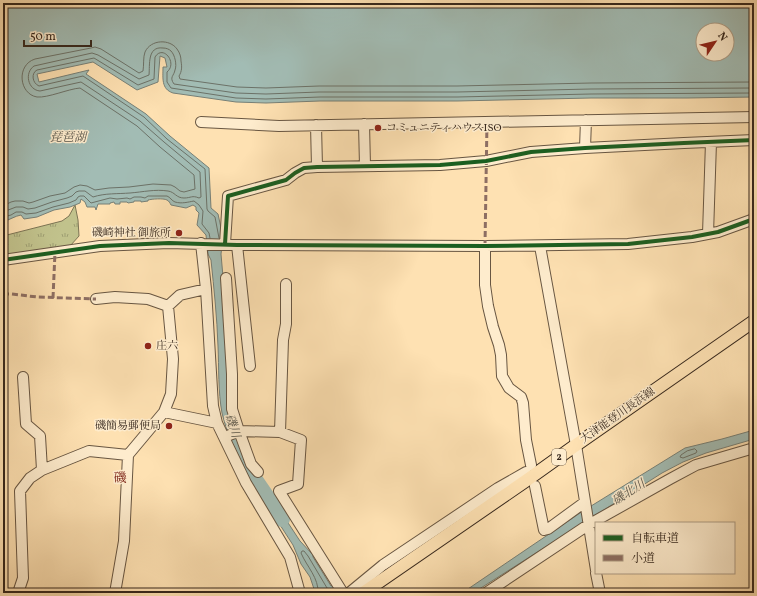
<svg xmlns="http://www.w3.org/2000/svg" width="757" height="596" font-family="Vollkorn,'Noto Serif JP',serif">
<defs>
<pattern id="grass-tufts" width="24" height="20" patternUnits="userSpaceOnUse"><rect width="24" height="20" fill="#c1c28c"/><path d="M3 7l-1-3M5 7V3M7 7l1-3M15 17l-1-3M17 17v-4M19 17l1-3" fill="none" stroke="#9e9e72"/></pattern>
</defs>
<rect width="100%" height="100%" fill="#fee1b2"/>
<filter id="stains"><feTurbulence type="fractalNoise" baseFrequency=".005" numOctaves="4"/><feColorMatrix values="0 0 0 0 .2 0 0 0 0 .09 0 0 0 0 .02 0 0 0 .5 -.17"/></filter>
<radialGradient id="worn" r=".72"><stop offset=".6" stop-color="#630" stop-opacity="0"/><stop offset="1" stop-color="#630" stop-opacity=".3"/></radialGradient>
<!-- grass -->
<path fill="url(#grass-tufts)" stroke="#7c7454" d="M75 205 78 220 79 236 70 246 3 255V236L62 221 69 216Z"/>
<!-- water -->
<path fill="#a2bcb4" stroke="#778077" fill-rule="evenodd" d="M3 3H754V97L687 98H591L457 101H320L266 103 236 102 173 93C161 89 163 78 163 67H167L165 58 160 56 158 82 137 90 93 62 37 74 39 82 89 70 86 74 146 114 170 136 209 168 211 208 218 214 223 237 221 254 225 300 229 406 252 468 265 487 259 490C244 468 228 440 222 413 218 392 219 367 218 346 217 317 214 289 211 260L208 254 206 235 197 225 199 213 196 210V207L193 205 186 208 171 205C170 203 169 201 167 200 163 198 152 199 148 200V201L141 202V201H134V202L128 203 127 202H120V204H115L114 202 110 203V204H98L96 210 95 207H87L85 202 81 199 80 203 70 207 54 210 37 217 24 219 21 215C15 216 9 220 3 222ZM703 30H727V54H703Z
M754 430V439L706 453 683 462 662 473 473 593H462L583 511 685 448 722 439Z
M273 500 300 541 313 555V557L331 586 333 585 338 593H314V589L310 577 301 564 293 545 271 511 273 510 268 503Z"/>
<g fill="none" stroke-linecap="round" stroke-linejoin="round">
<!-- shore -->
<path stroke="#6c7268" stroke-width="1" d="M3 206 11 202 15 201H23L29 203 33 202 50 196 65 193 74 187 80 185 87 186 95 190 109 188 129 187 153 184 171 185 175 187 180 191 184 192 195 189 194 175 160 147 137 126 80 88C68 89 48 98 37 97 19 94 16 65 35 59L91 48 95 47 101 49 139 73 143 71C144 65 143 57 145 52 151 39 170 39 177 49 180 53 181 57 181 61 182 67 182 71 179 76L180 79 237 87 266 88 319 86H457L591 83 754 82
M3 212 16 207H23L28 209 35 208 52 202 67 198 72 196 76 192 79 191H85L93 197C105 193 118 194 130 193 143 192 155 189 168 191 175 192 176 198 184 198 191 198 192 195 199 198L201 197 200 172 164 142 140 121 81 82 40 91C28 90 24 73 34 66L92 53 98 55 139 79 149 75C150 65 147 46 163 48 166 48 169 49 171 51 175 55 177 65 175 70 174 76 169 77 174 84L236 93 266 94 319 92H457L591 89 754 88
M3 217 11 215 16 212H22L26 214 36 213 53 207 69 203 76 200 78 197 80 196H84L91 203 110 198 117 199 127 198 130 199 134 197H141L145 198 148 196H167C170 197 172 201 175 202 182 204 188 202 194 201L199 205 203 211 202 224 209 233 210 238
M219 238 215 217 208 211 207 209 205 169 167 139 144 117 83 76 39 86C32 83 31 73 37 70L94 58 138 85 154 79 155 57C163 44 178 63 167 72V82L171 88 236 98 266 99 320 97H457L591 94 754 93
M695 449 697 451 696 453 683 458 680 457 681 455 687 451Z
M318 593C319 578 307 567 301 553L302 551H304L308 556 327 588 331 591 333 593"/>
<!-- river -->
<path stroke="#a2bcb4" stroke-width="16" d="M249 471 282 519"/>
<defs>
<path id="minor" d="M201 122 279 126 754 117
M364 124 365 166
M316 125 317 167
M585 148 586 120
M708 234 711 142
M201 243 206 289 213 406 217 423 246 483 290 557 300 593
M225 244 228 196 286 180 295 173 304 168 317 167 440 165 486 161 531 152 585 148 684 143 754 140
M237 245 250 366
M485 246V285L488 306 493 327 499 345 501 355 502 376 509 388 521 397 523 403 526 440 531 465
M540 246 576 445 596 570
M3 260 100 246 169 243 237 245 485 246 628 244 692 237 718 232 754 219
M226 278 232 374V409L239 431 251 464 258 472
M96 299 115 297 148 299 168 306 173 359 171 394 164 412
M168 306 180 295 206 289
M23 377 26 424 40 436 42 470
M280 432 301 440 298 484 279 491 343 593
M225 437 239 431 280 432 283 340 286 324V284
M128 455 164 412 217 423
M535 486 544 530 548 529 585 502
M596 573 600 593
M18 593 23 578 20 491 30 478 42 470 89 451 128 455 124 541 115 593
M349 593 383 565 498 488 526 472
M486 593 588 525 670 479 696 465 754 448"/>
<path id="major" d="M363 593 527 480 576 445 754 321"/>
</defs>
<!-- minor casing -->
<use href="#minor" stroke="#685642" stroke-width="12"/>
<!-- major casing -->
<use href="#major" stroke="#36271c" stroke-width="14"/>
<!-- minor -->
<use href="#minor" stroke="#feeccd" stroke-width="10"/>
<!-- major -->
<use href="#major" stroke="#fee1b2" stroke-width="12"/>
<!-- quiet -->
<path stroke="#8d6e63" stroke-width="3" stroke-dasharray="6 3" stroke-linecap="butt" d="M485 246 487 121
M3 294H12L37 297 96 299
M53 298 55 252"/>
<defs>
<path id="cycleway" d="M225 244 228 196 286 180 295 173 304 168 317 167 440 165 486 161 531 152 585 148 684 143 754 140
M3 260 100 246 169 243 237 245 485 246 628 244 692 237 718 232 754 219"/>
</defs>
<!-- cycleway casing -->
<use href="#cycleway" stroke="#feeccd" stroke-width="6"/>
<!-- cycleway -->
<use href="#cycleway" stroke="#1b5e20" stroke-width="4"/>
</g>
<!-- markers -->
<g fill="#8f2418" stroke="#feeccd" stroke-width="1.5">
<circle cx="378" cy="128" r="4"/>
<circle cx="179" cy="233" r="4"/>
<circle cx="148" cy="346" r="4"/>
<circle cx="169" cy="426" r="4"/>
</g>
<g text-anchor="middle" dominant-baseline="central" stroke-width="3" stroke-linejoin="round" paint-order="stroke">
<!-- shield labels -->
<rect fill="#feeccd" stroke="#726251" stroke-width="1" x="552" y="449" width="14" height="16" rx="3"/>
<g font-size="10" font-weight="bold" fill="#36271c">
<text x="559" y="457">2</text>
</g>
<!-- poi labels -->
<g font-size="11" fill="#36271c" stroke="#feeccd" text-anchor="start">
<text x="386" y="128">コミュニティハウスISO</text>
<text x="171" y="233" text-anchor="end">磯崎神社 御旅所</text>
<text x="156" y="346">庄六</text>
<text x="161" y="426" text-anchor="end">磯簡易郵便局</text>
</g>
<!-- street labels -->
<g font-size="11" fill="#36271c" stroke="#feeccd">
<text transform="translate(618 416) rotate(-35)">大津能登川長浜線</text>
</g>
<!-- water labels -->
<g font-size="12" font-style="italic" fill="#56544a" stroke="#feeccd">
<text x="68" y="138">琵琶湖</text>
<text transform="translate(232 426) rotate(73)">磯川</text>
<text transform="translate(629 493) rotate(-33)">磯北川</text>
</g>
<!-- quarter labels -->
<g font-size="13" fill="#7a1f14" stroke="#feeccd">
<text x="120" y="479">磯</text>
</g>
</g>
<!-- margin -->
<rect width="757" height="596" fill="none" stroke="#fee1b2" stroke-width="16"/>
<rect x="4" y="4" width="749" height="588" fill="none" stroke="#36271c" stroke-width="2"/>
<rect x="8" y="8" width="741" height="580" fill="none" stroke="#36271c"/>
<!-- legend -->
<rect x="595" y="522" width="140" height="52" fill="#feeccd" stroke="#ae9d86"/>
<rect x="603" y="535" width="20" height="6" fill="#1b5e20" stroke="#ae9d86"/>
<text x="631" y="542" font-size="12" fill="#36271c">自転車道</text>
<rect x="603" y="555" width="20" height="6" fill="#8d6e63" stroke="#ae9d86"/>
<text x="631" y="562" font-size="12" fill="#36271c">小道</text>
<!-- north arrow -->
<g transform="translate(715 42) rotate(55)"><circle r="19" fill="#feeccd" stroke="#ae9d86"/>
<path d="M0-3L7 15L0 10L-7 15Z" fill="#8f2418"/>
<text y="-6" font-size="11" font-weight="bold" text-anchor="middle" fill="#36271c">N</text>
</g>
<!-- scale -->
<path d="M24 40v6h67v-6" fill="none" stroke="#36271c" stroke-width="2"/>
<text x="30" y="40" font-size="12" fill="#36271c" stroke="#feeccd" stroke-width="3" paint-order="stroke">50 m</text>
<rect width="100%" height="100%" filter="url(#stains)"/>
<rect width="100%" height="100%" fill="url(#worn)"/>
</svg>
